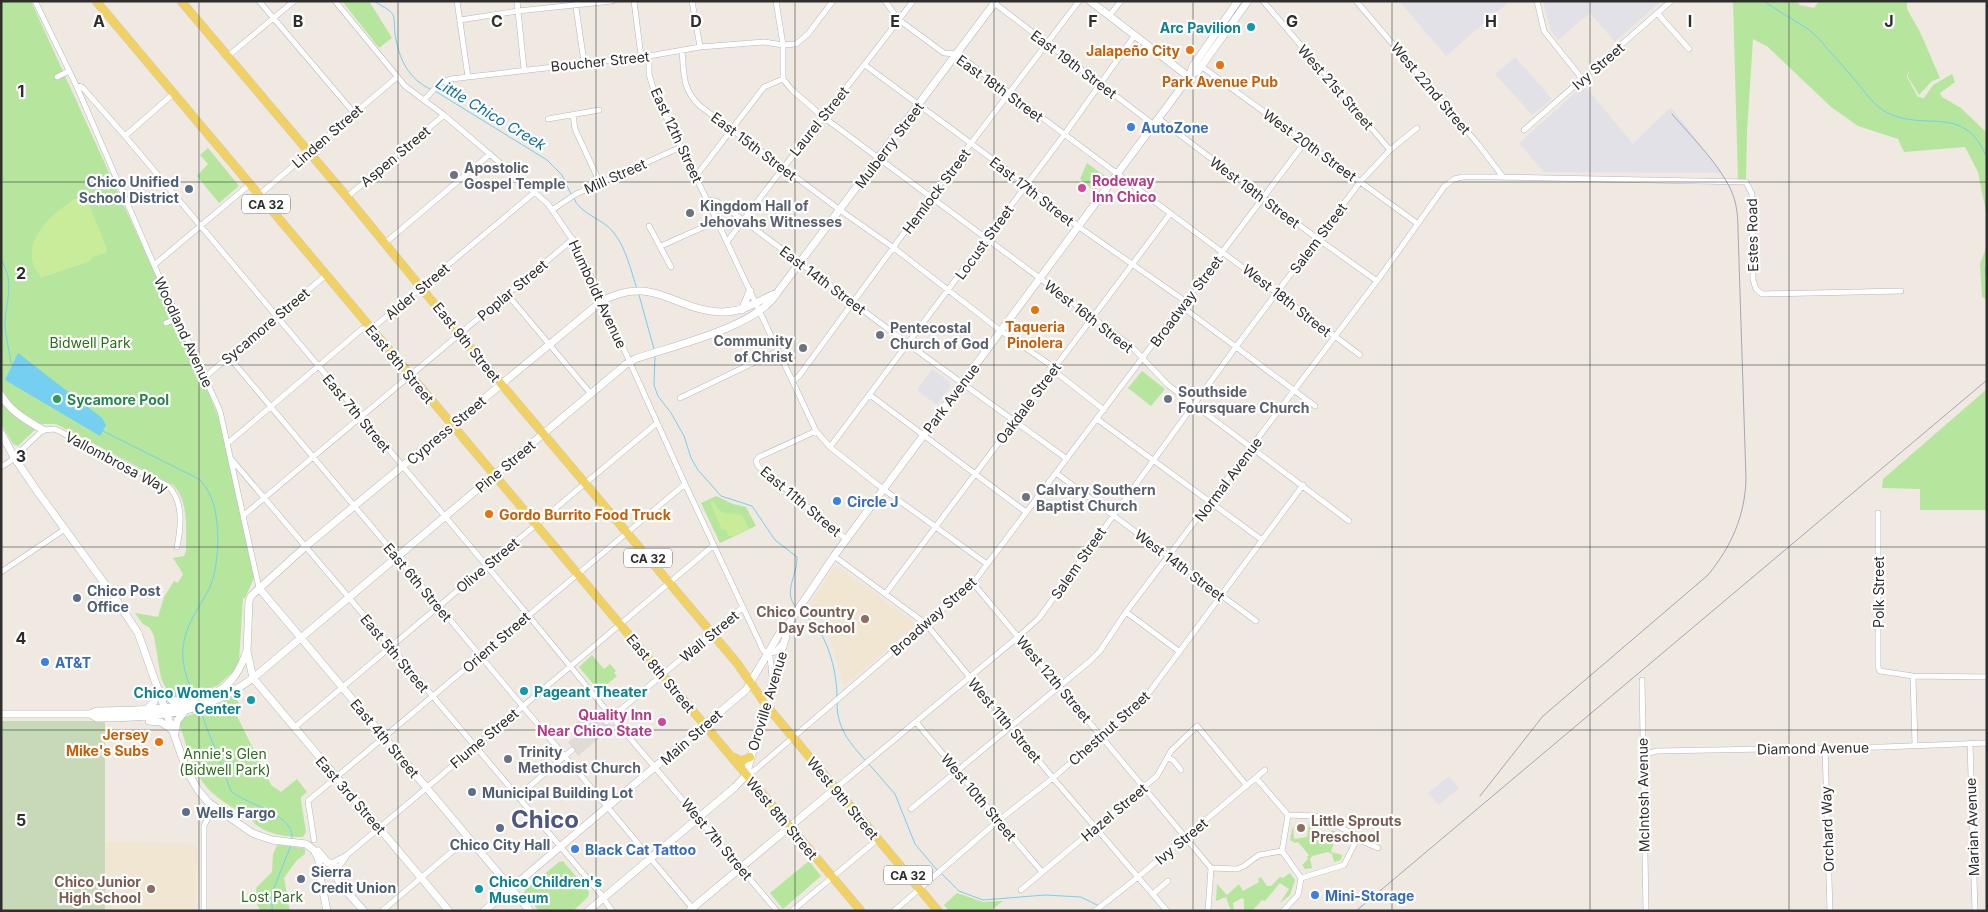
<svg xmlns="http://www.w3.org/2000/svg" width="1988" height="912" font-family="Inter,sans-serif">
<rect width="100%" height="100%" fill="#efe9e1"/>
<!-- industrial -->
<path fill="#e3e1e8" d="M1399 1H1510L1446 56Z
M1543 1H1661L1615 42 1590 13 1558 40 1551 31Z
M1515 57 1552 99 1532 115 1495 74Z
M1584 85 1633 144 1671 107 1722 173 1544 172 1519 143Z
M932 369 950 382V387L937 405 917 390Z
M1449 776 1459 788 1439 805 1428 793Z"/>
<!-- education -->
<path fill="#f0e6d1" d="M837 566 917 625 844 685 826 627 815 613 807 608 833 568Z
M106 842 189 843 197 847V866L195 868 196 911H105Z"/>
<!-- green -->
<path fill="#b6e59e" d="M1 1H31L202 377 220 421 254 578 245 598H243L239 661 234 671 217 686 183 697 176 698 169 694 161 678 154 636 150 628 143 624 135 613 158 617 164 597 174 581 178 583 183 574 173 558 184 556 186 551C186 531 189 500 173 485L56 424H41L18 446 13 444 1 424Z
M342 1H369L392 38 379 48Z
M1733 1H1795L1800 5 1814 8 1819 1H1907V9L1920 32 1940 78 1932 81 1919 95 1908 77 1909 69 1907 77 1918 97 1924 98 1933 85 1952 74 1955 82 1940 93 1942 97 1961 108 1987 133V217L1978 172 1965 147 1904 152 1898 139 1858 126 1831 107 1768 47 1753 39 1747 131 1746 180H1738Z
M208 148 239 186 219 203 197 176 208 164 200 155Z
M1087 163 1106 177 1095 191 1080 179Z
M1987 245V300L1982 297 1980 264Z
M1142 371 1165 389 1151 406 1128 388Z
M1987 389V510H1920V489L1882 488 1883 479Z
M716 496 733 504 746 507 756 526 720 543 701 503Z
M592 655 604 669 610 664 616 671 614 673 617 676 599 691 579 667Z
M236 694 239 705 237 716 271 785 281 792 297 779 307 792 301 797V801L306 832 303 837C287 837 262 834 252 820 235 808 211 797 200 778 190 763 186 743 180 726V721L185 717 221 703Z
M1309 822 1315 823 1311 833 1328 840 1332 830 1341 834V836L1336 835 1331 852 1342 855 1341 860 1334 862 1332 854 1328 852 1312 856 1310 859 1312 868 1305 869 1302 865 1308 859 1307 857 1309 855 1298 842 1295 843 1290 840 1293 825 1294 839 1307 837Z
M277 845 303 848 305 849V854L297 860 284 878 290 911H260L257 904 256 888 272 872 273 854Z
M563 861 589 892 588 897 573 911H539L524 893 525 890 559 862Z
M809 861 821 876 783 909 770 893Z
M1290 873 1295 880 1290 895 1280 903 1289 889 1280 883 1265 901 1262 900 1252 911H1244V900L1242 898 1233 903 1234 911H1231L1226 897 1216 901 1217 884 1227 895 1239 884 1243 891 1259 882 1258 879 1261 877 1267 886H1271L1280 877 1283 878Z
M957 893 983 902 1003 901 990 911H949L944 905Z"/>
<!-- cemetery -->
<path fill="#c8d9b8" d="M1 721H105V911H1Z"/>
<!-- pitch -->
<path fill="#c9ec9a" d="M74 199H87L107 249 106 253 92 257 91 261 41 278C39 274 35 269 33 264 25 236 54 213 74 199Z
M713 501C722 518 727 511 742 515L749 529 733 536H729L725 529 722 530 710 503Z"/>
<!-- plaza -->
<path fill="#dfdcd8" d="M601 712 603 713V720L605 723 615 725 578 756 568 742 579 733 575 727 577 725 576 723 587 714 592 720Z"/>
<!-- water -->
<path fill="#75cff0" d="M18 353 102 418 106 425 100 436 5 380Z"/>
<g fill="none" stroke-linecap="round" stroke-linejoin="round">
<!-- stream -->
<path stroke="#75cff0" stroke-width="1" d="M374 1C379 5 390 9 393 15 395 19 394 28 395 34 399 59 408 79 432 90
M1763 1 1808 29 1818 38C1831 53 1843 66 1855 80 1865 91 1871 103 1884 111 1924 134 1964 101 1987 158
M435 91 547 160 562 175 571 194
M573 197C580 215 603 218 614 233 626 248 631 271 637 289
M1 260C16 283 5 302 5 326 6 338 9 350 11 362L13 366
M1987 266 1985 268 1987 283
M639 295 654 349
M655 355 654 385 658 396 671 413 684 436 691 458 698 470 721 496 752 506 775 540 797 557C798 574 782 593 796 607
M101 430 199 479C203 484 208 489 210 495 221 518 220 566 209 589 199 608 185 625 183 648 181 666 189 683 195 699
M801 612C807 618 816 624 820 632 831 650 837 676 837 697
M837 703C837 729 850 743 865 760
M200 710 231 791C246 805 294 813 292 838
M868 763 895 794 915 844 937 870
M940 872 959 891 983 900 1045 895 1081 897 1099 906
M272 911V893L291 845"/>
<defs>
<path id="street" d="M35 1 76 85 154 265 220 411 259 588
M259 1 354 113
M335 1 405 86 444 115 548 204 578 248 685 484 763 650 770 656 772 678
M457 1 468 77
M517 1 524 69
M575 1 584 62
M634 1 641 56
M692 1 700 47
M776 1 783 45V79L792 90 822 116 1131 346 1168 385 1349 521
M885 1 899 20 944 53 957 54 1360 355
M1263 1 1390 150
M1356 1 1478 144 1503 177
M1537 1 1544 31 1583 80
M993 2 1154 125
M1658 14 1689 49
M1109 16 1121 1
M460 20 518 11 612 1
M682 50C684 74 682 89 700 106L840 210 894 248 1001 331 1049 364 1053 370 1104 410
M228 56 294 1
M649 56V74L655 95 707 200 816 431 830 447 883 489 987 564
M865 65 1026 184 1079 227 1185 301
M1201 66 1418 224
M57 77 69 71
M76 85 82 87 125 136 528 615 612 717 777 911
M425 99 440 83 451 79 649 56 700 47 764 42 783 45 796 44 808 34 833 1
M573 115 575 129 600 183
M548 119 599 110
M1159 119 1318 239 1377 281
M1524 130 1671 1
M125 136 173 94
M696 176 764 87 783 79
M258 196 397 77
M347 197 444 115
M707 200 716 201 743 220 908 344 1067 459
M552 210 576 194 681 147
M649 226 671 267
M727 242C787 160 852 83 913 1
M385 243 490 154
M661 246 717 221
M154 265 249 185
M507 294 591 394
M1181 306 1315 406
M166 323 178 318
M229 357 694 910
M205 377 326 275
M793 381 799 376 931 196 1079 1
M870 395 1026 512
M680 398 778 351
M1097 419 1262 540
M816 431 759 457 756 461 758 466 846 539
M228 443 362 329 375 326 535 192
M830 447 1064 135 1135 35
M232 460 599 892 612 911
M1 467 9 462 43 430 55 429 168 486C184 501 181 527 177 547
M1056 473 1256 621
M1878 513V667L1880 671 1913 676 1987 677
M244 515 573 239
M834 556 926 624 1053 778 1167 911
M1 572 65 529
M973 583 1211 868
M886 593 1170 214
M1126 612 1180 652
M767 654 775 652 782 644
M1913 676 1915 745
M1642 680 1646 911
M606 722 743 607
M916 722 1042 872
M294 728 657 423
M1970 743 1975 911
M1825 748 1830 911
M1167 758 1173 760 1181 770
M1643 760 1649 753 1657 751 1882 747 1987 743
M746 775 755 770 973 583 1305 142
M1256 778 1288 815 1316 816 1354 834 1357 839 1344 865 1301 878 1282 851 1288 815
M836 788 1018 637 1039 618 1235 348 1360 182 1390 150 1417 128
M517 797 572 750
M911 809 1090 661 1100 651 1126 612 1377 281 1444 187 1454 179 1463 177H1503L1746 182 1752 194 1753 280 1756 289 1762 294 1901 291
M1357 839 1378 848
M314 840 308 801 685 484
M332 863 347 855 714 545
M1211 868 1237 869 1244 866 1259 855 1282 851
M336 871 346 857
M1021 890 1157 776 1171 751 1197 726 1247 786
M1153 894 1168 881
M204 911V826L213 806
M382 911 468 838
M792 911 878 839
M894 911 999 820 1053 778 1145 698 1303 485
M1095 911 1138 877 1265 770
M1208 911 1211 868
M1283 911 1298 895 1301 878"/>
<path id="secondary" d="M1090 1 1189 77
M1189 76 1198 71 1248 1
M742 310 750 291
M1 395C11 412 26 420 43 430
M1 433 14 457 37 491 113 595 138 633 187 771 198 790 208 802 252 833 272 840 306 844 314 850 319 860V871L327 911
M259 588 530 911
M160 691 173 701 186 700
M146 710 154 702 157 687
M1 714H90L97 711C137 710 206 713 233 678 240 670 243 660 247 651
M90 714 97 718H104C163 717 210 713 258 674L625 365 635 359C672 346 757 327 777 293
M149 721 161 722 171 729
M175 733 177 721 184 712
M318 851 327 862
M327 862 335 866V874L340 884 364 911
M449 911 253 678 247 651 249 601 251 596 306 546 602 301C653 273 676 312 723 312 748 311 756 301 777 293L996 1
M484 911 746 690 781 631 787 626 834 556 1189 77 1193 66 1238 1
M588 911 735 787 746 775 786 636 787 626
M689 911 836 788"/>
<path id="primary" d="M96 1 861 911
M181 1 347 197 459 334 737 663 766 705 938 911
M733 757 741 761 750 757"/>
</defs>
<!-- street casing -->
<use href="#street" stroke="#b4b7c1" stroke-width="6"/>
<!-- secondary casing -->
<use href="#secondary" stroke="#b4b7c1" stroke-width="8"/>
<!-- primary casing -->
<use href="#primary" stroke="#c9c9c9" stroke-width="9"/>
<!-- street -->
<use href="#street" stroke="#fff" stroke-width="5"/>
<!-- secondary -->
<use href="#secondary" stroke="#fff" stroke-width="7"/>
<!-- primary -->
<use href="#primary" stroke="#f2d163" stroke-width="8"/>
<!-- rail -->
<path stroke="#a3a6b8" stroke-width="1" d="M1480 796 1543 716 1708 575C1731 547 1745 516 1746 479L1738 230C1738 218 1737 206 1733 195 1723 168 1691 136 1672 114
M1356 911 1987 380"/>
</g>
<!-- grid -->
<path fill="none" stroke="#2e2e2e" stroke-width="1" stroke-opacity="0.55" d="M199 1V911M398 1V911M596 1V911M795 1V911M994 1V911M1193 1V911M1392 1V911M1590 1V911M1789 1V911M1 182H1987M1 365H1987M1 547H1987M1 730H1987"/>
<!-- markers -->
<g fill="#0f9aa8" stroke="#fff" stroke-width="2">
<circle cx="1251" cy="27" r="5"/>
<circle cx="524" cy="691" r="5"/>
<circle cx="251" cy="700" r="5"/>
<circle cx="479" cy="889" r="5"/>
</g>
<g fill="#e8710a" stroke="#fff" stroke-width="2">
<circle cx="1190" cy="50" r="5"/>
<circle cx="1220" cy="65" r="5"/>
<circle cx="1035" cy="310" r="5"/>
<circle cx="489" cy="514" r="5"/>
<circle cx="159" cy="742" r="5"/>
</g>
<g fill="#3f7fe0" stroke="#fff" stroke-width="2">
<circle cx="1131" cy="127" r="5"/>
<circle cx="837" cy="501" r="5"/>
<circle cx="45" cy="662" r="5"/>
<circle cx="575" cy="849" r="5"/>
<circle cx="1315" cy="895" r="5"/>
</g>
<g fill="#6b7280" stroke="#fff" stroke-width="2">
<circle cx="454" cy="175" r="5"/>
<circle cx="690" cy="213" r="5"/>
<circle cx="880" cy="335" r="5"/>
<circle cx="803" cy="348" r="5"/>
<circle cx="1168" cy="399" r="5"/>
<circle cx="1026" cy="497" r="5"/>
<circle cx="508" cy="759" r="5"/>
</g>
<g fill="#d1479c" stroke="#fff" stroke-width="2">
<circle cx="1082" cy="188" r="5"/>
<circle cx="662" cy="722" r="5"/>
</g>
<g fill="#5c6f8a" stroke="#fff" stroke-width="2">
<circle cx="189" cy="189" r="5"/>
<circle cx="77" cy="598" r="5"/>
<circle cx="472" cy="792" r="5"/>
<circle cx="186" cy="812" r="5"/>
<circle cx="500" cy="828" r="5"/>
<circle cx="301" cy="879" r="5"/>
</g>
<circle fill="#2e9e5b" stroke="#fff" stroke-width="2" cx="57" cy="399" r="5"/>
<g fill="#8d6e63" stroke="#fff" stroke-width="2">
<circle cx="865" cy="619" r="5"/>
<circle cx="1301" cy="828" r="5"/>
<circle cx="151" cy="889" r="5"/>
</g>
<g text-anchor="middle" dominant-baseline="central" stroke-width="4.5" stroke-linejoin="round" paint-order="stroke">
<!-- shield labels -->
<g fill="#fff" stroke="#6d6d6d" stroke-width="1">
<rect x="242" y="194.5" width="48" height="19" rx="4"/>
<rect x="624" y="548.5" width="48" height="19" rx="4"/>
<rect x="884" y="865.5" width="48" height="19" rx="4"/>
</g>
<g font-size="12" font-weight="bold" fill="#2e2e2e">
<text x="266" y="204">CA 32</text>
<text x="648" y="558">CA 32</text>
<text x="908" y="875">CA 32</text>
</g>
<!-- culture labels -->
<g font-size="14" font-weight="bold" fill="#0d838f" stroke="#fff" text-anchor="end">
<text x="1241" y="27">Arc Pavilion</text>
<text x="534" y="691" text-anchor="start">Pageant Theater</text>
<text x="241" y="692">Chico Women's<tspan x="241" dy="16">Center</tspan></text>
<text x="489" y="881" text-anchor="start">Chico Children's<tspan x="489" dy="16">Museum</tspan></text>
</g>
<!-- food labels -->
<g font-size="14" font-weight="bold" fill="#c56008" stroke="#fff" text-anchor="end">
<text x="1180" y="50">Jalapeño City</text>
<text x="1220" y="81" text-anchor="middle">Park Avenue Pub</text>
<text x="1035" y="326" text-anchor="middle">Taqueria<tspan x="1035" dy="16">Pinolera</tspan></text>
<text x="499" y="514" text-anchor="start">Gordo Burrito Food Truck</text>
<text x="149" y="734">Jersey<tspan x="149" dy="16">Mike's Subs</tspan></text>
</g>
<!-- street labels -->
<g font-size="14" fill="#2e2e2e" stroke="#fff">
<text transform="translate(600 61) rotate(-6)">Boucher Street</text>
<text transform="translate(1074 64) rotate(37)">East 19th Street</text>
<text transform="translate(1598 66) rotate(-41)">Ivy Street</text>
<text transform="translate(1336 87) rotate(49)">West 21st Street</text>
<text transform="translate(1000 88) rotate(36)">East 18th Street</text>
<text transform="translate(1431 88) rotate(50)">West 22nd Street</text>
<text transform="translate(819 121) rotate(-51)">Laurel Street</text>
<text transform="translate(677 135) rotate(65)">East 12th Street</text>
<text transform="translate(327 136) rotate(-41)">Linden Street</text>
<text transform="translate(889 145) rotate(-53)">Mulberry Street</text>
<text transform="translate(1310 145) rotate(36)">West 20th Street</text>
<text transform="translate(754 146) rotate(37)">East 15th Street</text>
<text transform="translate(395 156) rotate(-40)">Aspen Street</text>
<text transform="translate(615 176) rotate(-24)">Mill Street</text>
<text transform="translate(936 191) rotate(-53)">Hemlock Street</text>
<text transform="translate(1032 191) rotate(38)">East 17th Street</text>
<text transform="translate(1255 192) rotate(37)">West 19th Street</text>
<text transform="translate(1752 235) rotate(-91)">Estes Road</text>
<text transform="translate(1318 238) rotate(-53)">Salem Street</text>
<text transform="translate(984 242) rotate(-54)">Locust Street</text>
<text transform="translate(823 280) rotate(37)">East 14th Street</text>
<text transform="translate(512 290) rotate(-40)">Poplar Street</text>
<text transform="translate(417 291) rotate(-40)">Alder Street</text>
<text transform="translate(598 294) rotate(65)">Humboldt Avenue</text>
<text transform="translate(1287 300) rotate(38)">West 18th Street</text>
<text transform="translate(1186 301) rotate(-53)">Broadway Street</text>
<text transform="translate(1089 316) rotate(38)">West 16th Street</text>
<text transform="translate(265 326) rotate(-40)">Sycamore Street</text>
<text transform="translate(184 332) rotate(65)">Woodland Avenue</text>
<text transform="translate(467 342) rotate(51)">East 9th Street</text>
<text transform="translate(400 364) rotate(50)">East 8th Street</text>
<text transform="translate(951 398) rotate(-53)">Park Avenue</text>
<text transform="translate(1028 403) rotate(-53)">Oakdale Street</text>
<text transform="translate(357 413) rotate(50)">East 7th Street</text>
<text transform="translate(446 430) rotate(-40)">Cypress Street</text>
<text transform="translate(117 462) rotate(28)">Vallombrosa Way</text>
<text transform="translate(505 466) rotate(-40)">Pine Street</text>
<text transform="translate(1228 479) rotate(-53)">Normal Avenue</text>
<text transform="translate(801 501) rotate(40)">East 11th Street</text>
<text transform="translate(1078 563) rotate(-55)">Salem Street</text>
<text transform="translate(487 565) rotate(-40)">Olive Street</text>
<text transform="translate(1180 565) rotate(37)">West 14th Street</text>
<text transform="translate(418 582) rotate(50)">East 6th Street</text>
<text transform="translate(1878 592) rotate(-90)">Polk Street</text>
<text transform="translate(933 616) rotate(-42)">Broadway Street</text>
<text transform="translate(709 636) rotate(-40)">Wall Street</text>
<text transform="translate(496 642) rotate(-41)">Orient Street</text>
<text transform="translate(395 653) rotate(50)">East 5th Street</text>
<text transform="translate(661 673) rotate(50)">East 8th Street</text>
<text transform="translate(1054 679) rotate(50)">West 12th Street</text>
<text transform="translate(767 701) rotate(-73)">Oroville Avenue</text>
<text transform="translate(1005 720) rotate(50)">West 11th Street</text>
<text transform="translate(1109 728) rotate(-42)">Chestnut Street</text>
<text transform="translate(691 737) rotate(-41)">Main Street</text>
<text transform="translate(385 738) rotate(50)">East 4th Street</text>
<text transform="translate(484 738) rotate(-40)">Flume Street</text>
<text transform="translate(1813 748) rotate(-1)">Diamond Avenue</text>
<text transform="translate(351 795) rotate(49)">East 3rd Street</text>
<text transform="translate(1643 795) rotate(-91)">McIntosh Avenue</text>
<text transform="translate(979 797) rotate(50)">West 10th Street</text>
<text transform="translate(843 798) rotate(50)">West 9th Street</text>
<text transform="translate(1114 812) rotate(-40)">Hazel Street</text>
<text transform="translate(782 818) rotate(50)">West 8th Street</text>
<text transform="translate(1972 827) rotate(-92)">Marian Avenue</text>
<text transform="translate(1827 829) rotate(-92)">Orchard Way</text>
<text transform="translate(717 839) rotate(50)">West 7th Street</text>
<text transform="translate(1181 841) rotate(-40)">Ivy Street</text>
</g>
<!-- shop labels -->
<g font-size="14" font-weight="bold" fill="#366cbe" stroke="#fff" text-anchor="start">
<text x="1141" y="127">AutoZone</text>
<text x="847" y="501">Circle J</text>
<text x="55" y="662">AT&amp;T</text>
<text x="585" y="849">Black Cat Tattoo</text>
<text x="1325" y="895">Mini-Storage</text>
</g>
<!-- worship labels -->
<g font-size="14" font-weight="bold" fill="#5b616d" stroke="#fff" text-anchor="start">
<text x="464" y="167">Apostolic<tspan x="464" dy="16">Gospel Temple</tspan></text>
<text x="700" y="205">Kingdom Hall of<tspan x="700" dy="16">Jehovahs Witnesses</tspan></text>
<text x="890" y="327">Pentecostal<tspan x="890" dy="16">Church of God</tspan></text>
<text x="793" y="340" text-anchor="end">Community<tspan x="793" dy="16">of Christ</tspan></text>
<text x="1178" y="391">Southside<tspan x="1178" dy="16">Foursquare Church</tspan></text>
<text x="1036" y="489">Calvary Southern<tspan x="1036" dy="16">Baptist Church</tspan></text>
<text x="518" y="751">Trinity<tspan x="518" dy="16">Methodist Church</tspan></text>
</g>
<!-- hotel labels -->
<g font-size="14" font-weight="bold" fill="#b23c85" stroke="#fff" text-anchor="start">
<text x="1092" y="180">Rodeway<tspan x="1092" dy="16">Inn Chico</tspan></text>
<text x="652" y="714" text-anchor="end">Quality Inn<tspan x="652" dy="16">Near Chico State</tspan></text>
</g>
<!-- service labels -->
<g font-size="14" font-weight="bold" fill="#4e5e75" stroke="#fff" text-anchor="start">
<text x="179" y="181" text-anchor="end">Chico Unified<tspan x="179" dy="16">School District</tspan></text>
<text x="87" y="590">Chico Post<tspan x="87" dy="16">Office</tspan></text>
<text x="482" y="792">Municipal Building Lot</text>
<text x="196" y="812">Wells Fargo</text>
<text x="500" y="844" text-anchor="middle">Chico City Hall</text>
<text x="311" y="871">Sierra<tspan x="311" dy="16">Credit Union</tspan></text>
</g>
<!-- park labels -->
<g font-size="14" fill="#2c6e1b" stroke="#fff">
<text x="90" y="342">Bidwell Park</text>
<text x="225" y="753">Annie's Glen<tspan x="225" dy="16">(Bidwell Park)</tspan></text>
<text x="272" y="896">Lost Park</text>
</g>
<!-- leisure labels -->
<g font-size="14" font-weight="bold" fill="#27864d" stroke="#fff" text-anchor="start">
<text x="67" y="399">Sycamore Pool</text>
</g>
<!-- education labels -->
<g font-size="14" font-weight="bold" fill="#785e54" stroke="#fff" text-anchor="end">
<text x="855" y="611">Chico Country<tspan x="855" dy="16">Day School</tspan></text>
<text x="1311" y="820" text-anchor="start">Little Sprouts<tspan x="1311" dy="16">Preschool</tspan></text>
<text x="141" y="881">Chico Junior<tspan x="141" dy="16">High School</tspan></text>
</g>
<!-- water labels -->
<g font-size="15" font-style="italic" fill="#0d6fa3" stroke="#fff">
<text transform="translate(491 114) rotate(31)">Little Chico Creek</text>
</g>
<!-- town labels -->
<g font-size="24" font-weight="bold" fill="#4d5680" stroke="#fff">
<text x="545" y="819">Chico</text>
</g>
</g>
<g font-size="16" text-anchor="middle" font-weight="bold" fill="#2e2e2e" stroke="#fff" stroke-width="4.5" stroke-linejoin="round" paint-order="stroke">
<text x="99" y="27">A</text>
<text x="298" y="27">B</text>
<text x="497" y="27">C</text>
<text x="696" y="27">D</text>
<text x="895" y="27">E</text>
<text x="1093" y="27">F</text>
<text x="1292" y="27">G</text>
<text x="1491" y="27">H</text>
<text x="1690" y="27">I</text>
<text x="1889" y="27">J</text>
<text x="21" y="97">1</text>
<text x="21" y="279">2</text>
<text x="21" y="462">3</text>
<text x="21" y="644">4</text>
<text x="21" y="826">5</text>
</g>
<!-- border -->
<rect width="1988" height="912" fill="none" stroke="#2e2e2e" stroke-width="5"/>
</svg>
